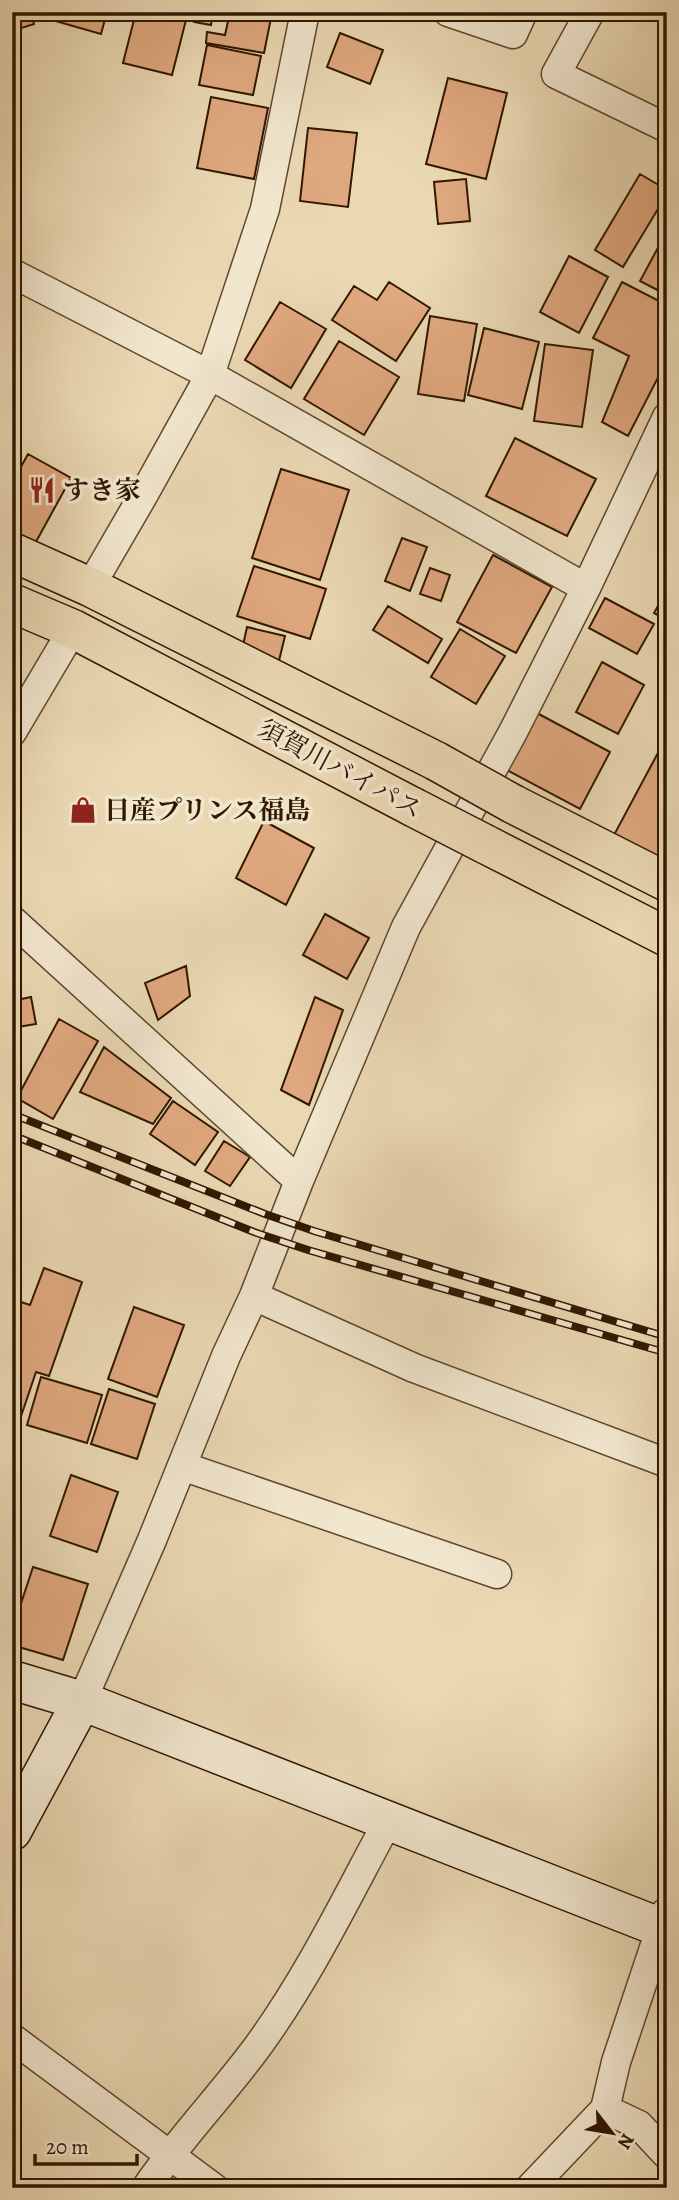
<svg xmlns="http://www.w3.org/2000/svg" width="679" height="2200" font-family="Alegreya,'Noto Serif JP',serif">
<rect width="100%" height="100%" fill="#ead8b3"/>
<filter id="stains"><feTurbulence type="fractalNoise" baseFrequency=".00286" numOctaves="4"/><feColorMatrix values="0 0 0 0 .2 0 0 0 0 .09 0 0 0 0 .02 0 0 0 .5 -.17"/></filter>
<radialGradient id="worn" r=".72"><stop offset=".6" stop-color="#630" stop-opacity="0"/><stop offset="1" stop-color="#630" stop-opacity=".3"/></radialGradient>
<!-- building -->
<path fill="#e0a87f" stroke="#301700" stroke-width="2" d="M12 12H31L34 24 12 31Z
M54 12H107L101 34 52 20Z
M136 12H188L172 75 123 63Z
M196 12H213L211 25 194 22Z
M230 12H242L271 18 264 53 206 43 207 32 225 35Z
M340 33 383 50 370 84 327 67Z
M207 45 261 56 253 95 199 85Z
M448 78 507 93 486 179 426 164Z
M211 97 268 108 254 179 197 168Z
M308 128 357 133 348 207 300 201Z
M640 174 667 190V194L623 267 595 250Z
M466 179 470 221 438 224 434 182Z
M667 231V295L640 281Z
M569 256 608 277 579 333 540 312Z
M389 282 430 308 396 361 332 320 354 286 377 300Z
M622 282 667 305V360L628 436 602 422 629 356 593 338Z
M280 302 326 329 291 388 245 360Z
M430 316 477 324 464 401 418 394Z
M484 328 539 342 522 409 468 395Z
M339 341 399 377 364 435 304 399Z
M545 344 593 350 582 427 534 421Z
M515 438 596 479 567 536 486 496Z
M28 454 71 478 32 549 12 537V483Z
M281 469 349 490 320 580 252 558Z
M402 538 427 547 410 591 385 581Z
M493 555 552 587 516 653 457 622Z
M254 566 326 589 310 639 237 616Z
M430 568 450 575 441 601 420 594Z
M667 590V620L654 613Z
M605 598 654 624 637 654 589 628Z
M388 606 442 639 428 663 373 630Z
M247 627 285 636 276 673 239 664Z
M460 629 505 656 476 704 431 677Z
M602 662 644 685 618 734 576 712Z
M535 712 610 752 580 809 505 769Z
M667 736V862L614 835Z
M264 821 314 848 286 905 236 878Z
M325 914 369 938 347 979 303 955Z
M186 966 190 996 158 1020 145 983Z
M31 997 36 1024 12 1028V1001Z
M315 997 343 1010 309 1105 281 1090Z
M59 1019 98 1041 53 1119 17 1098Z
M104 1047 171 1098 153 1124 80 1092Z
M173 1101 218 1132 195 1165 150 1134Z
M224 1141 250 1157 230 1186 205 1171Z
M44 1268 82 1282 49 1376 36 1372 15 1434 12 1433V1299L30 1305Z
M134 1307 184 1325 157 1397 108 1379Z
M41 1377 102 1395 87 1443 27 1425Z
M109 1389 155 1404 137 1459 91 1444Z
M71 1475 118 1492 97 1552 50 1536Z
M12 1555 20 1557 12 1585Z
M33 1567 88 1584 63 1660 12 1645V1631Z"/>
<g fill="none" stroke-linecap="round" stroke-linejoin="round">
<defs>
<path id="street" d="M448 12 513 34 523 12
M590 12 556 74 667 128
M12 273 210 375 586 588
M90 587 144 494 210 375 265 209 305 12
M12 732 73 629
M12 920 299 1181
M254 1296 414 1368 667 1463
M182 1466 497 1574
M82 1701 152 1540 226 1356 254 1296 299 1181 406 927 513 732 586 588 667 417
M12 2038 214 2188
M605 2109 639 2125 667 2155
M146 2188C180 2138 222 2095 258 2046 309 1976 347 1897 388 1821
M530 2188 605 2109 616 2062 666 1912"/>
<path id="secondary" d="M12 1680 82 1701 667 1930
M12 1831 82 1701"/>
<path id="highway" d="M12 552 90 587 436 761
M12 603 73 629 413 807
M513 804 667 882
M485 844 667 937"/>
</defs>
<!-- street casing -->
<use href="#street" stroke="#5e472d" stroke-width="31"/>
<!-- secondary casing -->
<use href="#secondary" stroke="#301700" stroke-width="41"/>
<!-- highway casing -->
<use href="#highway" stroke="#301700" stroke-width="41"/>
<!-- street -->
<use href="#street" stroke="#f1e6ce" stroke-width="28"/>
<!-- secondary -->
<use href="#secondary" stroke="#f1e6ce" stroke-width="38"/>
<!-- highway -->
<use href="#highway" stroke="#ead8b3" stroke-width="38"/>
<defs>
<path id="rail" d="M12 1114 265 1214 314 1231 667 1337
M12 1135 254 1232 308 1250 667 1353"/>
</defs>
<!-- rail casing -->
<use href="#rail" stroke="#301700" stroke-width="8"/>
<!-- rail -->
<use href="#rail" stroke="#f1e6ce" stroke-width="5" stroke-dasharray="16" stroke-linecap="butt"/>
<defs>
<path id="highway-bridge" d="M436 761 513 804
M413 807 485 844"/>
</defs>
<!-- highway-bridge casing -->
<use href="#highway-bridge" stroke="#301700" stroke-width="41" stroke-linecap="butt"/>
<!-- highway-bridge -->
<use href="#highway-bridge" stroke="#ead8b3" stroke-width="38"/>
</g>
<!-- icons -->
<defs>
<symbol id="restaurant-bare" viewBox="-9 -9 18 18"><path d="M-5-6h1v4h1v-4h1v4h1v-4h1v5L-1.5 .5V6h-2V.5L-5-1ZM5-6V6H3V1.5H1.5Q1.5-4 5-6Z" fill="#8f2418" stroke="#f1e6ce" stroke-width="2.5" paint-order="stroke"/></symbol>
<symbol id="shop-bare" viewBox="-9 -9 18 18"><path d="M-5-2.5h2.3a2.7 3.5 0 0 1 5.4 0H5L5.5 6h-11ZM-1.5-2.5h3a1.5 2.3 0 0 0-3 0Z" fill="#8f2418" stroke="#f1e6ce" stroke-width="2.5" paint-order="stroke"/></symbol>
</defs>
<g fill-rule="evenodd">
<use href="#restaurant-bare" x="23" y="471" width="38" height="38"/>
<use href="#shop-bare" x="64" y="791" width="38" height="38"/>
</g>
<g text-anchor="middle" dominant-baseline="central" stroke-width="7" stroke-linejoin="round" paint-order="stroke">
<!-- poi labels -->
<g font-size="26" font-weight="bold" fill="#301700" stroke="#f1e6ce" text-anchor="start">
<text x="63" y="490">すき家</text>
<text x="104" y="810">日産プリンス福島</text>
</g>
<!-- street labels -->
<g font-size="26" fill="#301700" stroke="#f1e6ce">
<text transform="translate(340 769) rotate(28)">須賀川バイパス</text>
</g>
</g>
<!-- margin -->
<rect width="679" height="2200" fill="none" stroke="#ead8b3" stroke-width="42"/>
<rect x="14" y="14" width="651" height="2172" fill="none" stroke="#301700" stroke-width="3.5"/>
<rect x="21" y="21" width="637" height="2158" fill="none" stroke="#301700" stroke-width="2"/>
<!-- north arrow -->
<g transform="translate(612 2133) rotate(121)" stroke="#f1e6ce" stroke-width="5" paint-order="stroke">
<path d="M0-5L12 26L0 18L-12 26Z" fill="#301700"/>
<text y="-10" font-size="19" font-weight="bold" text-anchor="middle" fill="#301700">N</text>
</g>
<!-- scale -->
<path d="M35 2154v10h102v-10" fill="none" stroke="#301700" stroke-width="3.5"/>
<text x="46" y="2154" font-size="21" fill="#301700" stroke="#f1e6ce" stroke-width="5" paint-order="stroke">20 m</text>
<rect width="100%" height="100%" filter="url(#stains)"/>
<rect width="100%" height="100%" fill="url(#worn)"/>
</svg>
